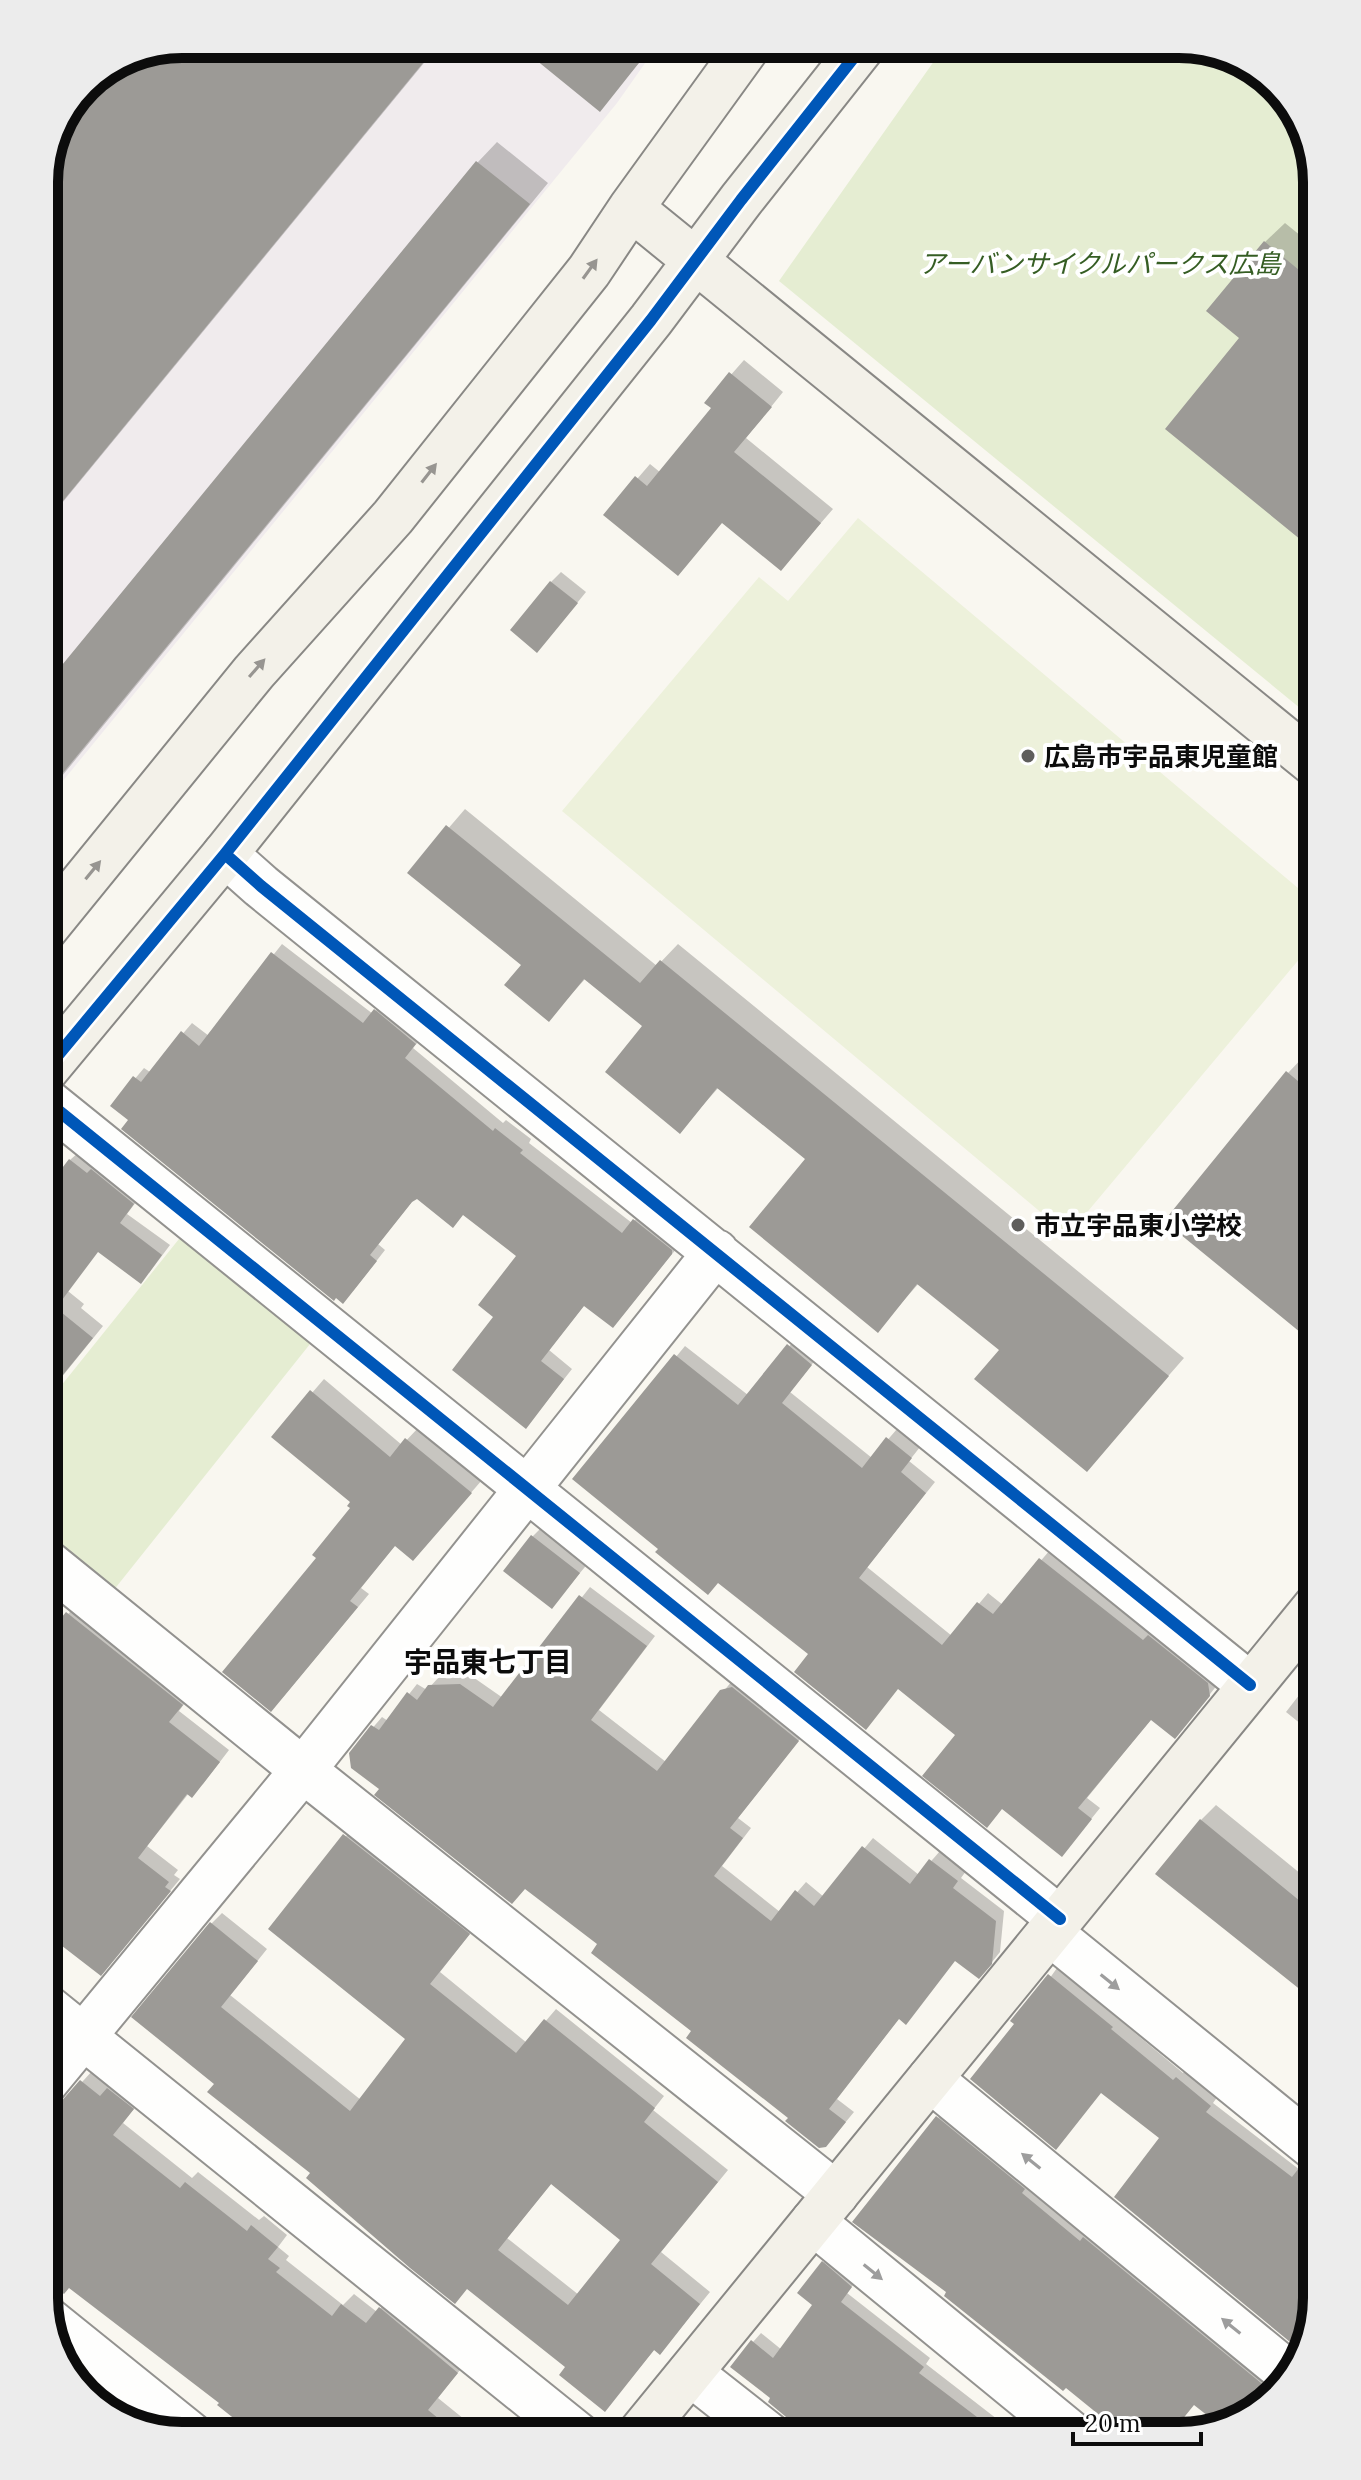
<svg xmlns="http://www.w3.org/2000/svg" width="1361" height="2480" font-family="Lora,'Noto Sans JP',serif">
<rect width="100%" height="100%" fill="#f9f7f0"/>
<!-- industrial -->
<path fill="#f0ebed" d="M655 49 617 103 44 804V174L130 54Z"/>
<!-- green -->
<path fill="#e5edd2" d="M1188 44 1256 68 1306 129 1317 183V722L779 281 944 47Z
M183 1234 314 1339 113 1591 44 1535V1407Z"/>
<!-- pitch -->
<path fill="#edf1db" d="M858 518 1317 904V938L1068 1235 562 811 759 577 788 601Z"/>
<!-- shadow -->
<path fill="#0003" fill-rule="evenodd" d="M651 49 599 109 528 51Z
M433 52 44 525V174L130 54Z
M497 142 548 183 44 798V690L478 162Z
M1285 223 1317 249V551L1242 338 1265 242Z
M744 360 783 392 746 438 833 509 781 569 723 521 606 515 650 464 661 473 714 408 707 402Z
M561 572 586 592 547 640 551 582Z
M465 809 657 966 678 944 1184 1358 1087 1469 1001 1349 919 1283 878 1330 807 1159 719 1087 680 1131 645 1026 586 978 549 1019 523 965 410 873Z
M282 944 373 1014 385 1001 425 1033 413 1048 503 1123 506 1120 531 1139 529 1143 632 1223 644 1211 681 1243 622 1316 585 1304 549 1350 572 1369 535 1416 496 1317 519 1256 464 1213 415 1198 378 1244 385 1250 353 1291 113 1105 144 1068 150 1072 192 1023 209 1036Z
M1305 1055 1317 1065V1343L1288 1073Z
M79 1152 142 1194 127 1214 170 1245 149 1273 70 1160Z
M53 1279 84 1304 81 1308 103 1326 44 1399V1288Z
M798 1336 820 1354 790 1392 872 1458 897 1429 920 1447 909 1461 935 1482 867 1567 952 1636 988 1593 1003 1605 1050 1550 1218 1684 1184 1727 1152 1718 1087 1798 1100 1808 1071 1844 958 1734 899 1687 811 1653 719 1581 661 1548 575 1479 685 1346 748 1395Z
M324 1379 402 1445 419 1427 482 1480 425 1546 396 1544 361 1588 369 1594 283 1697 319 1558 353 1508V1502L274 1437Z
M542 1527 589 1562 552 1607 532 1537Z
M590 1587 655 1636 599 1710 666 1762 732 1681 807 1730 738 1818 751 1828 722 1866 780 1912 806 1882 824 1897 873 1838 919 1875 940 1851 966 1871 961 1878 1004 1911 1000 1952 988 1967 956 1959 900 2017 837 2099 854 2112 826 2146 791 2117 600 1944 526 1887 382 1789 351 1753 382 1717 388 1721 417 1684 427 1690 439 1677 470 1675 503 1698Z
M44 1601 64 1618 79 1603 192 1693 179 1711 229 1750 203 1784 189 1793 147 1846 178 1870 174 1875 180 1879 111 1962 44 1930Z
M1317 1672V1737L1286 1712Z
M1216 1805 1317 1887V2001L1201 1820Z
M356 1824 479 1922 440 1972 527 2043 556 2009 664 2096 653 2110 728 2170 661 2252 710 2292 670 2341 655 2349 605 2410 567 2367 468 2287 312 2173 217 2083 211 1924 222 1913 267 1949 230 1995 361 2100 408 2039 271 1929ZM552 2183 623 2240 579 2295 507 2238Z
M1057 1968 1183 2073 1185 2070 1218 2096 1213 2103 1300 2170 1307 2163 1317 2171V2298L1162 2138 1017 2024Z
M93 2070 143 2097 123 2123 192 2178 198 2172 259 2220 264 2216 287 2235 278 2247 289 2256 286 2260 343 2305 354 2294 377 2312 391 2297 467 2361 438 2398 485 2436H252L255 2432 222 2402 70 2286 53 2114Z
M946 2109 1281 2385 1232 2425 1224 2427 1194 2403 938 2118Z
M831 2255 859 2277 847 2293 930 2358 926 2364 1019 2436H796L792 2420 773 2398 753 2342 761 2333 782 2350 815 2305 823 2263Z
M531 2425 544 2436H521Z"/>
<!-- building -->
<path fill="#9c9a96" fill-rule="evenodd" d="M650 49 600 112 525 51 603 50Z
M432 52 44 524V174L85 84 130 54Z
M476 161 530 204 44 796V687Z
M1264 241 1317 285V553L1165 429 1239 338 1206 311Z
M729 372 772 407 734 452 821 523 781 571 722 523 678 576 603 515 635 476 647 486 711 408 704 403Z
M550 581 578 603 537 653 510 630Z
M446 825 640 983 660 960 1169 1376 1087 1472 974 1379 999 1350 917 1284 878 1333 749 1227 805 1159 717 1088 680 1134 605 1072 642 1026 584 979 549 1022 504 985 521 965 407 873Z
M271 952 363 1023 374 1009 416 1044 405 1058 493 1131 495 1128 523 1150 520 1153 622 1233 633 1219 672 1250V1254L613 1328 584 1306 541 1361 564 1379 526 1429 452 1370 493 1317 478 1305 516 1256 463 1215 453 1228 417 1199 412 1202 370 1255 377 1261 343 1304 336 1298 334 1301 121 1129 128 1120 110 1106 133 1076 141 1082 181 1031 199 1046Z
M1286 1071 1317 1097V1346L1164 1221Z
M69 1159 87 1173 91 1169 134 1204 120 1223 162 1255 141 1284 98 1252 56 1308 93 1338 44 1398V1192Z
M787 1344 812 1365 782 1403 862 1468 886 1437 912 1458 901 1472 926 1493 859 1578 942 1645 977 1602 993 1614 1039 1558 1143 1640 1148 1635 1208 1683 1210 1696 1175 1739 1151 1720 1078 1808 1092 1819 1062 1857 1002 1809 987 1828 922 1776 955 1735 898 1689 866 1730 794 1672 808 1654 718 1583 708 1595 655 1552 658 1549 572 1479 674 1354 738 1405Z
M310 1390 390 1457 405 1438 472 1493 413 1561 395 1546 350 1601 358 1607 271 1712 222 1672 316 1558 312 1555 350 1508 347 1506 350 1502 271 1437Z
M531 1535 580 1573 552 1609 503 1571Z
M579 1595 647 1646 591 1720 657 1771 720 1690 732 1687 799 1741 730 1828 743 1838 714 1876 771 1921 795 1890 814 1906 862 1846 910 1884 929 1859 958 1881 953 1888 996 1921 992 1964 979 1979 955 1961 906 2025 899 2019 829 2109 846 2122 826 2147 819 2148 785 2121 788 2118 686 2038 691 2031 591 1953 597 1944 525 1889 512 1904 374 1795 379 1789 351 1768 349 1753 371 1725 379 1730 407 1692 417 1700 428 1685 460 1684 493 1707Z
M66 1612 183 1705 169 1722 220 1762 192 1798 187 1794 138 1858 169 1882 165 1887 171 1891 101 1976 44 1932V1639Z
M1200 1819 1317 1915V2003L1155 1874Z
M343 1834 470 1934 430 1984 516 2053 544 2019 655 2108 644 2122 718 2182 651 2264 700 2304 660 2355 654 2350 605 2412 559 2375 565 2367 467 2289 455 2304 410 2268 306 2178 310 2173 207 2092 214 2084 131 2017 210 1922 258 1961 221 2007 350 2111 405 2039 268 1929ZM551 2184 620 2240 568 2305 498 2250Z
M1048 1974 1113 2027 1111 2029 1173 2080 1176 2077 1211 2106 1206 2112 1292 2177 1299 2168 1317 2174V2298L1301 2351 1114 2197 1159 2138 1101 2093 1056 2150 970 2079 1014 2024 1010 2021Z
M80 2080 100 2096 107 2088 134 2109 113 2135 180 2188 185 2182 247 2231 251 2225 278 2247 268 2259 280 2268 276 2272 332 2316 341 2304 366 2323 379 2307 458 2373 428 2410 460 2436H256L217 2405 219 2403 69 2288 64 2294 44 2278V2121Z
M936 2116 1025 2189 1022 2193 1080 2241 1083 2237 1272 2392 1232 2425 1222 2427 1194 2405 1169 2436H1125L1066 2388 1063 2391 944 2296 946 2292 852 2222Z
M822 2261 852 2287 841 2302 924 2367 919 2373 1002 2436H809L768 2402 770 2398 730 2367 751 2340 773 2358 812 2305 797 2293Z"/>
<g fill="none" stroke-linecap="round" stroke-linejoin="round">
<defs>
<path id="street" d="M225 854 261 886 1250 1685
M44 1099 1060 1919
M44 1560 303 1770 836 2194
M1050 1933 1317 2150
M44 2005 579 2436
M930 2079 1292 2376
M44 2084 303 1770 716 1252
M813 2222 1074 2436
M48 2320 192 2436
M690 2373 770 2436"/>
<path id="secondary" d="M631 208 1317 766
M44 930 254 672 393 517 589 271 631 208 746 49
M44 1072 225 854 651 320 741 200 862 47
M638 2436 1317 1605"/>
</defs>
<!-- street casing -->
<use href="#street" stroke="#93928f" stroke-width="48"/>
<!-- secondary casing -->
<use href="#secondary" stroke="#898885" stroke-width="48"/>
<!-- street -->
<use href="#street" stroke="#fefefd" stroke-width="44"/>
<!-- secondary -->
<use href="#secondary" stroke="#f3f1e9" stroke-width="44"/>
<defs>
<path id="cycleway" d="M225 854 261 886 1250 1685
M44 1072 225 854 651 320 741 200 862 47
M44 1099 1060 1919"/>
</defs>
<!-- cycleway casing -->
<use href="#cycleway" stroke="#fff" stroke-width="17"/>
<!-- cycleway -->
<use href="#cycleway" stroke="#0057b8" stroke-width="12"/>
</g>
<!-- one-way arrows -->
<defs><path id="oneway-solid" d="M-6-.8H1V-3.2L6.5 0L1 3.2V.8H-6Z" transform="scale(2)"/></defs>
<g fill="#979591">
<use href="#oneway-solid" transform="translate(590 269) rotate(-54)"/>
<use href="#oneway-solid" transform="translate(429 473) rotate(-52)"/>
<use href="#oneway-solid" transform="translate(257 668) rotate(-49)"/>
<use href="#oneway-solid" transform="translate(93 870) rotate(-51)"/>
</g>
<g fill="#9d9d9d">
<use href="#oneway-solid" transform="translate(1110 1982) rotate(39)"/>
<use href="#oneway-solid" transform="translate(1031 2161) rotate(-141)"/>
<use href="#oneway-solid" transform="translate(873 2272) rotate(39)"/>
<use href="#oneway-solid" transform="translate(1231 2326) rotate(-141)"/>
</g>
<!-- markers -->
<g fill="#5f5e5c" stroke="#fff" stroke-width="3">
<circle cx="1028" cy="756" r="8"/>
<circle cx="1018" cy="1225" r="8"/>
</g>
<g text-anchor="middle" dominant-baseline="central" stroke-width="8" stroke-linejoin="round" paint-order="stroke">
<!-- park labels -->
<g font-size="26" font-style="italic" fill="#355d23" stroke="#fff">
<text x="1100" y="263">アーバンサイクルパークス広島</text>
</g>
<!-- poi labels -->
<g font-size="26" font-weight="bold" fill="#0c0c0c" stroke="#fff" text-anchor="start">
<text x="1044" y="756">広島市宇品東児童館</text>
<text x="1034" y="1225">市立宇品東小学校</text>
</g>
<!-- neighbourhood labels -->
<g font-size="28" font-weight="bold" fill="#0c0c0c" stroke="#fff">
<text x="488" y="1662">宇品東七丁目</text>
</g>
</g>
<!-- crop -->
<path d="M0 0H1361V2480H0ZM182 58H1179A124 124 0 0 1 1303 182V2298A124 124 0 0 1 1179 2422H182A124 124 0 0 1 58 2298V182A124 124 0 0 1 182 58Z" fill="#ececec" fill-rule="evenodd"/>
<path fill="none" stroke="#0c0c0c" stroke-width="10" d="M182 58H1179A124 124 0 0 1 1303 182V2298A124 124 0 0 1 1179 2422H182A124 124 0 0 1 58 2298V182A124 124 0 0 1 182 58Z"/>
<!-- scale -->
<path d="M1073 2432v12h128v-12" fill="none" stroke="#0c0c0c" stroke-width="4"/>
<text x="1085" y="2432" font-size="24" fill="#0c0c0c" stroke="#ffffff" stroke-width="6" paint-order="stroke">20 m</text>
</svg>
